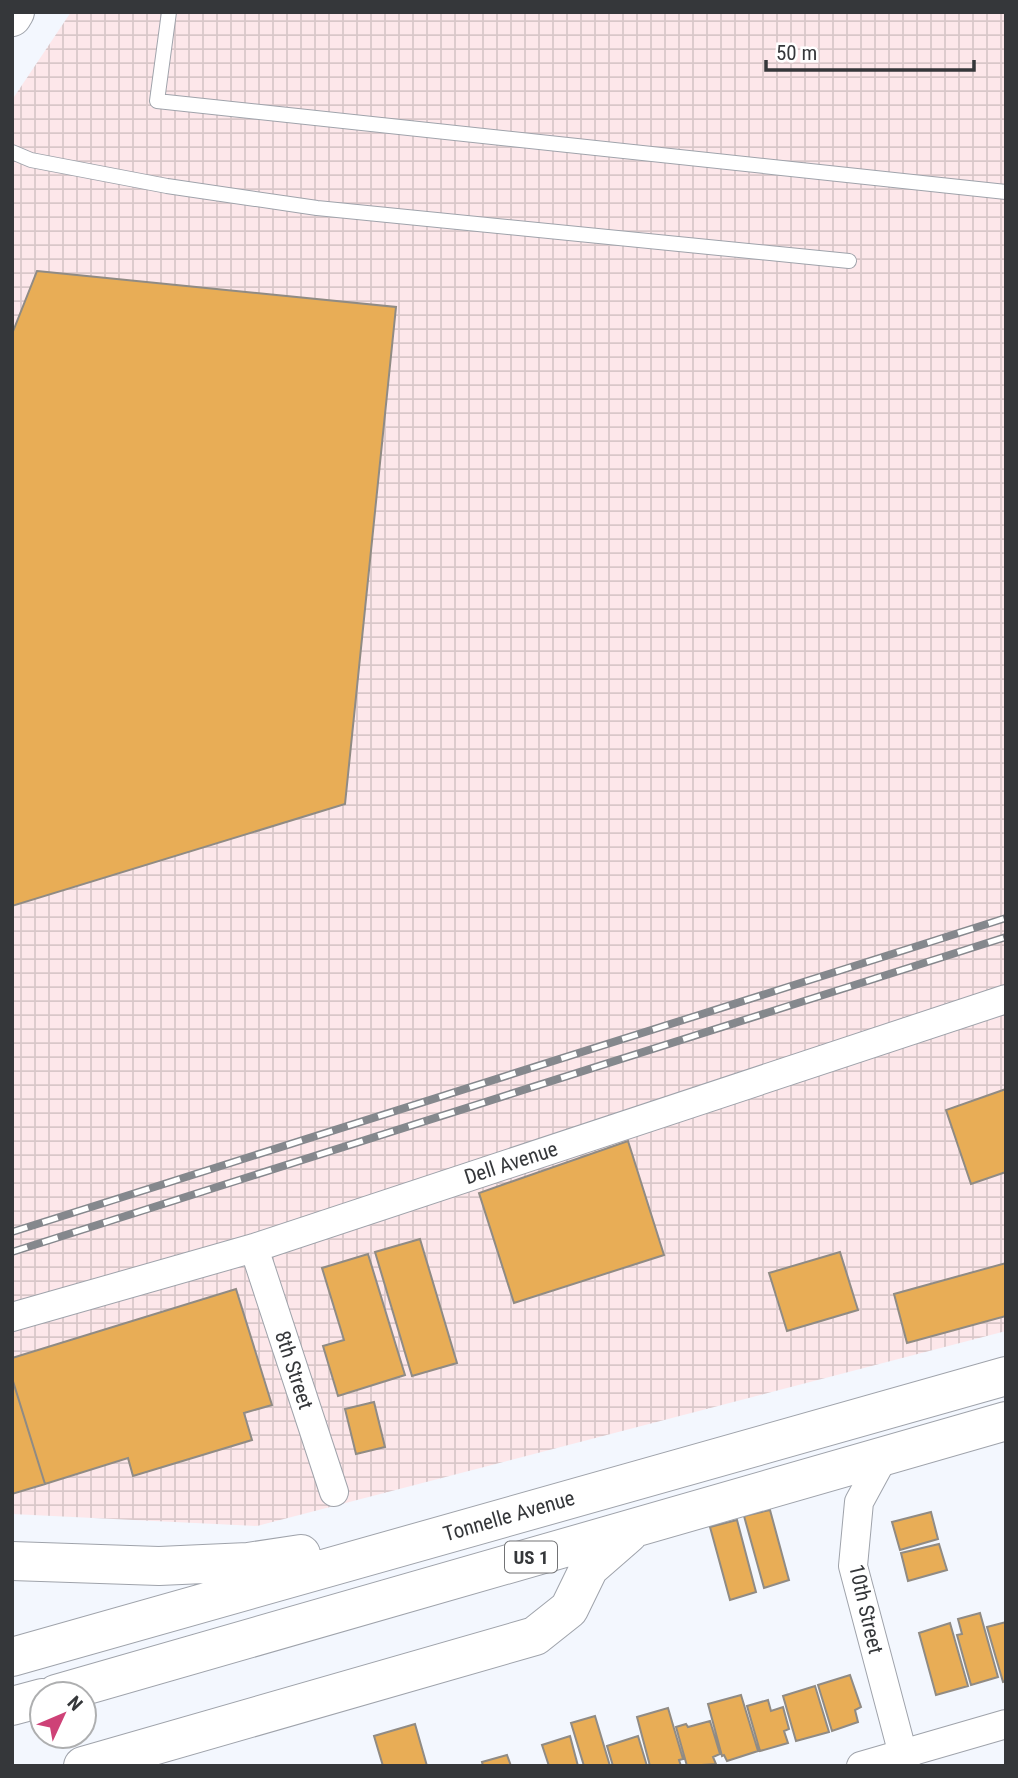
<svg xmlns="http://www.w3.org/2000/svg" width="1018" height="1778" font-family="'Roboto Condensed',sans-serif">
<defs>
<pattern id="industrial-grid" width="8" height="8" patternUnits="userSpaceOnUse" patternTransform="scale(1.75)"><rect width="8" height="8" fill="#fde7ea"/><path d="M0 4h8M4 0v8" fill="none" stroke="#d9c7c9"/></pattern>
</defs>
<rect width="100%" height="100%" fill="#f3f7fe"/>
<!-- industrial -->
<path fill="url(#industrial-grid)" d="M71 12H1006V1331L257 1526 12 1514V100Z"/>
<!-- building -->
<path fill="#e8ad56" stroke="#908b84" stroke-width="2" d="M37 271 396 307 345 804 12 906V334Z
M1006 1089V1172L971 1184 946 1110Z
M628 1141 664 1255 514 1303 479 1193Z
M420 1239 457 1363 412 1376 375 1252Z
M840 1252 858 1310 787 1331 769 1273Z
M368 1254 405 1375 338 1396 323 1346 344 1340 322 1268Z
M1006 1263V1316L907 1343 894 1294Z
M236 1289 272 1405 244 1413 252 1440 133 1476 128 1458 45 1484 12 1378V1358Z
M12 1378 45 1484 12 1494Z
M374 1402 385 1447 356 1454 345 1409Z
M770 1510 789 1580 764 1588 744 1516Z
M931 1512 938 1539 900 1550 892 1522Z
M737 1520 756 1592 730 1600 710 1527Z
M939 1544 947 1570 908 1581 901 1553Z
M980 1613 998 1677 971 1685 957 1635 962 1634 958 1619Z
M1006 1622V1681L1003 1682 987 1627Z
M950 1623 968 1686 936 1695 919 1633Z
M850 1675 861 1707 855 1710 858 1722 832 1731 818 1685Z
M815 1686 829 1732 796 1741 783 1696Z
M741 1695 758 1751 727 1761 724 1755 722 1756 708 1704Z
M768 1700 771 1711 783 1707 789 1729 784 1731 788 1743 760 1751 747 1706Z
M668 1708 683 1759 679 1760 681 1766H650L637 1717Z
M595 1716 610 1766H584L571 1723Z
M710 1721 720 1754 713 1757 716 1764 687 1766 676 1727 686 1724 688 1727Z
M415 1724 427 1766H383L374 1736Z
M570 1736 578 1766H549L542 1745Z
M638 1736 647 1766H613L607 1746Z
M507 1755 511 1766H483L482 1762Z"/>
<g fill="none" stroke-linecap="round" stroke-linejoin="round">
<defs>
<path id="lane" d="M169 12 157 101 1006 192
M12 152 31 160 167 186 317 208 849 261"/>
<path id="street" d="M254 1248 334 1492
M12 1317 254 1248 1006 999
M884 1456 859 1502 853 1566 906 1766
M861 1766 1006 1724"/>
<path id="secondary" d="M12 17 15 12"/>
<path id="highway" d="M12 1561 159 1566 248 1562 301 1554
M12 1657 1006 1376
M56 1694 1006 1421
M12 1706 42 1698
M83 1766 535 1636 569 1609 589 1568 628 1534"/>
</defs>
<!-- lane casing -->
<use href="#lane" stroke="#9fa3ab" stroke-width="16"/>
<!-- street casing -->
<use href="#street" stroke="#9fa3ab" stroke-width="30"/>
<!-- secondary casing -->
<use href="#secondary" stroke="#9fa3ab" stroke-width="40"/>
<!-- highway casing -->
<use href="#highway" stroke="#9fa3ab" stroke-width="40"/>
<!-- lane -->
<use href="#lane" stroke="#fff" stroke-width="14"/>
<!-- street -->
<use href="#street" stroke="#fff" stroke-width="28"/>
<!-- secondary -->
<use href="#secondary" stroke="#fff" stroke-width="38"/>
<!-- highway -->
<use href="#highway" stroke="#fff" stroke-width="38"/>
<defs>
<path id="rail" d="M12 1232 1006 918
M12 1252 1006 937"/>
</defs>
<!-- rail casing -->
<use href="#rail" stroke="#85888d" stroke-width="8"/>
<!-- rail -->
<use href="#rail" stroke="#fff" stroke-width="5" stroke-dasharray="16" stroke-linecap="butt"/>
</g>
<g text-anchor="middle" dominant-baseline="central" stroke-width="6" stroke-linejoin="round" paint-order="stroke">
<!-- shield labels -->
<rect fill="#fff" stroke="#727375" stroke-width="2" x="505" y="1541.5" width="52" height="31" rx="5"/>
<g font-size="19" font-weight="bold" fill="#35373a">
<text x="531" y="1557">US 1</text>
</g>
<!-- street labels -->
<g font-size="21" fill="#35373a" stroke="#fff">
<text transform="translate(511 1163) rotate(-18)">Dell Avenue</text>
<text transform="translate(294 1370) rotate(72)">8th Street</text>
<text transform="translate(509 1516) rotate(-16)">Tonnelle Avenue</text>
<text transform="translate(866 1609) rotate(77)">10th Street</text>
</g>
</g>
<!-- border -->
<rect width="1018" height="1778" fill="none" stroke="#35373a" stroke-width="28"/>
<!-- north arrow -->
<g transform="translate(63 1715) rotate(46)"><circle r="33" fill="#ffffff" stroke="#aeafb0" stroke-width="2"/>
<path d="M0-5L12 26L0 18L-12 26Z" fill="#ce4277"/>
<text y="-10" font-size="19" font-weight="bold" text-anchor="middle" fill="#35373a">N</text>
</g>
<!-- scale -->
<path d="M766 60v10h208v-10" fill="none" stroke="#35373a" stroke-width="3.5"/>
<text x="776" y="60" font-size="21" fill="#35373a" stroke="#ffffff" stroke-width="5" paint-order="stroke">50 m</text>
</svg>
